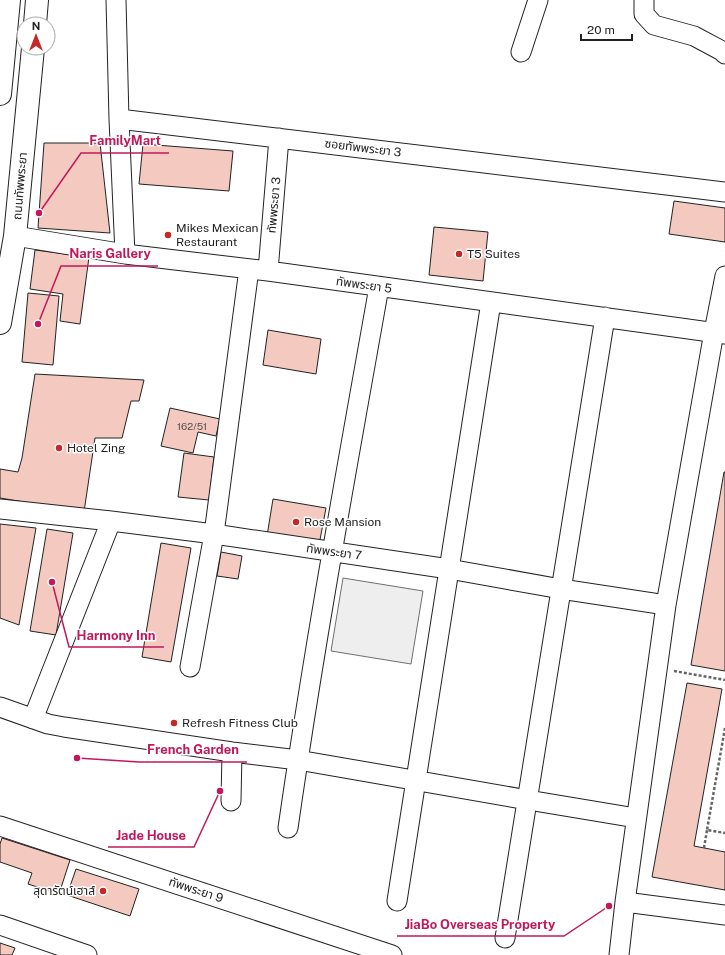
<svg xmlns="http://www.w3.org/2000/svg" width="725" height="955" font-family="'Public Sans','Noto Sans Thai',sans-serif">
<rect width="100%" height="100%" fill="#fff"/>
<!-- green -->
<path fill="#eee" stroke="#6f6f6f" d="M343 578 423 591 411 664 331 651Z"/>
<!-- building -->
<path fill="#f3c9c0" stroke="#222" d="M44 143H100L110 233 38 228Z
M143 144 233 151 229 191 139 184Z
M674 201 725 208V242L669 234Z
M434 227 488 232 483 281 429 275Z
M35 250 89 257 80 324 60 321 63 294 30 289Z
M28 293 59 296 53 365 22 362Z
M268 330 321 339 316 374 263 365Z
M35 374 144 380 139 401H131L122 438H95L84 512 0 498V469L18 472 22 458Z
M170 408 220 419 216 436 198 432 193 453 161 446Z
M184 453 214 457 209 500 178 497Z
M724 472H725V671L691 665Z
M273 499 326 508 319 545 267 536Z
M0 524 36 528 19 625 0 618Z
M47 529 73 533 56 635 30 631Z
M161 543 191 548 171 662 142 657Z
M221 552 242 556 238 579 217 576Z
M687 683 722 689 694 846 725 852V890L652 877Z
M2 838 70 860 59 894 28 884 32 873 0 862V844Z
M76 869 139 889 130 916 67 895Z
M0 943 15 948 12 955H0Z"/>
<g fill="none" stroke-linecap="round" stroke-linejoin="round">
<defs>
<path id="minor" d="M116 0 119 119 725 192
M644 0V14L654 25 694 36 722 51 725 54
M521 52 538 0
M119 119 125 254
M15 236 125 254 268 271 725 334
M268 271 279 138
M0 509 111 521 214 534 449 569 561 589 666 605
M190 667 214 534 249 269
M0 707 48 724 64 727 232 752 298 760 528 800 636 818
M33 719 111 521
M231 801 232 752
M0 826 392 955
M288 828C314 647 347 467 379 287
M397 901 491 302
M625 902 725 915
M0 925 87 955
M505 938 605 317
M619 955 625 902 666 605 714 332 725 276"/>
<path id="major" d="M35 24 37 0
M0 94 9 0
M0 323 15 236 33 48"/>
</defs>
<!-- minor casing -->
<use href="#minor" stroke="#222" stroke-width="21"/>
<!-- major casing -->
<use href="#major" stroke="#222" stroke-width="24"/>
<!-- path -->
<path stroke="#646464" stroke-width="2.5" stroke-dasharray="3 2" stroke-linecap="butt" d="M674 671 725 680
M725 728 707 830 725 833
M704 848 707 830"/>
<!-- minor -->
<use href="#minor" stroke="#fff" stroke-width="19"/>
<!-- major -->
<use href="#major" stroke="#fff" stroke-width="22"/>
</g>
<!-- markers -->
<g fill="#c62828" stroke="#fff" stroke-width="1.5">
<circle cx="168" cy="235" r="4"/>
<circle cx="459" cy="254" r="4"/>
<circle cx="59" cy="448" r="4"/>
<circle cx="296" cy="522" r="4"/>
<circle cx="174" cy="723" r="4"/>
<circle cx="103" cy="891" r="4"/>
</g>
<g text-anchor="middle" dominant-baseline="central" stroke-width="3" stroke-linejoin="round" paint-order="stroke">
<!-- number labels -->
<g font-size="10" fill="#564c4a">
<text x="192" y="426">162/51</text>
</g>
<!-- street labels -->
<g font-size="12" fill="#222" stroke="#fff">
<text transform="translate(363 148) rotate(7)">ซอยทัพพระยา 3</text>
<text transform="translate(20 186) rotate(-85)">ถนนทัพพระยา</text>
<text transform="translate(274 205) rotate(-85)">ทัพพระยา 3</text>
<text transform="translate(364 285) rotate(8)">ทัพพระยา 5</text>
<text transform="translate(334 552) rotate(8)">ทัพพระยา 7</text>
<text transform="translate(196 890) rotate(18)">ทัพพระยา 9</text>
</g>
<!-- poi labels -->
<g font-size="12" fill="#222" stroke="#fff" text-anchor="start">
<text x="176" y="228">Mikes Mexican<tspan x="176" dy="14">Restaurant</tspan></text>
<text x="467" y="254">T5 Suites</text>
<text x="67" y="448">Hotel Zing</text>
<text x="304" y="522">Rose Mansion</text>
<text x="182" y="723">Refresh Fitness Club</text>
<text x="95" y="891" text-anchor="end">สุดารัตน์เฮาส์</text>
</g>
</g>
<!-- callouts -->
<path fill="none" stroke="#c2185b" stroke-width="1.5" d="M39 213L81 153H169M38 324L61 266H158M52 582L69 647H164M77 758L139 762H247M220 791L194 847H108M609 906L564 936H397"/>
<g fill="#c2185b" stroke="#fff" stroke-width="1.5">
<circle cx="39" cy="213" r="4"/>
<circle cx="38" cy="324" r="4"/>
<circle cx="52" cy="582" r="4"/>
<circle cx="77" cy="758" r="4"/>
<circle cx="220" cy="791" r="4"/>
<circle cx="609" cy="906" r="4"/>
</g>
<g font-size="13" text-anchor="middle" font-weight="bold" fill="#c2185b" stroke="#fff" stroke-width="3" stroke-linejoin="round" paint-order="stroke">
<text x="125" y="145">FamilyMart</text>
<text x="110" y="258">Naris Gallery</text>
<text x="116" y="640">Harmony Inn</text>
<text x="193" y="754">French Garden</text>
<text x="151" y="840">Jade House</text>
<text x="480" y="929">JiaBo Overseas Property</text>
</g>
<!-- north arrow -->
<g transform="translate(36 36)"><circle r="19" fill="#ffffff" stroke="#a7a7a7"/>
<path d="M0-3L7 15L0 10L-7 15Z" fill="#c62828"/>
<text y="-6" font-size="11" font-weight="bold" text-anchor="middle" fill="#222222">N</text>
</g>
<!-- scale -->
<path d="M581 34v6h51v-6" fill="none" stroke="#222222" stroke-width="2"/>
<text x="587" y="34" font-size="12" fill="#222222" stroke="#ffffff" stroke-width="3" paint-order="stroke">20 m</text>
</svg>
